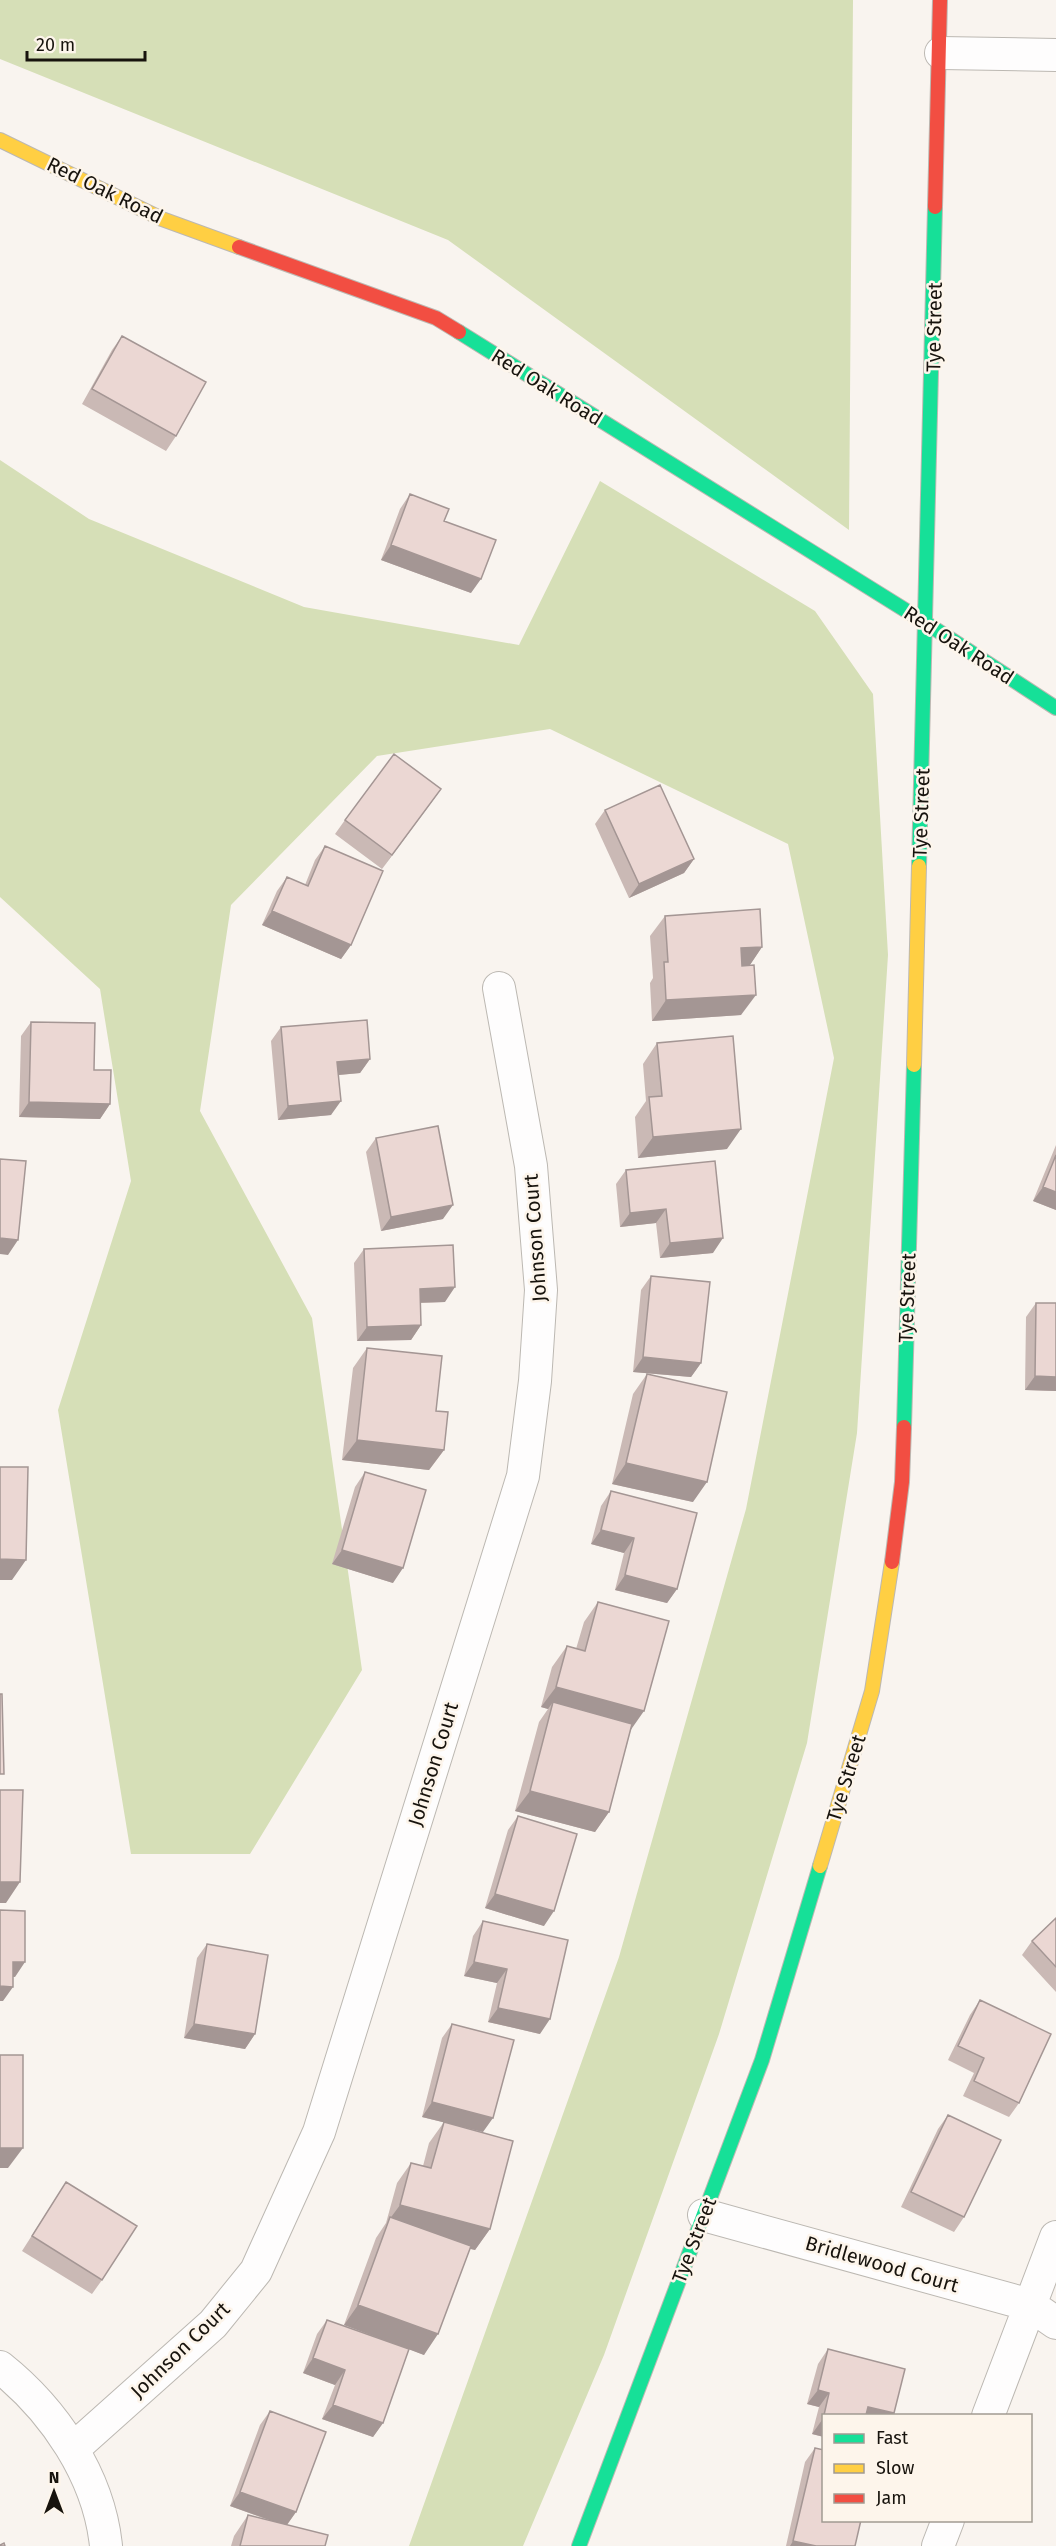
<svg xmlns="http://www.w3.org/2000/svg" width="1056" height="2546" font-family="'Fira Sans',sans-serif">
<rect width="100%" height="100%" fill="#f9f4ef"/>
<!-- green -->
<path fill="#d6dfb7" d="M0 0H853L849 530 448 240 0 59Z
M0 460 89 519 304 607 519 645 600 481 815 611 873 694 888 955 857 1433 807 1743 719 2034 604 2355 523 2546H409L619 1957 746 1509 834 1058 788 844 550 729 377 756 231 905 200 1111 312 1318 362 1670 250 1854H131L58 1410 131 1181 100 989 0 897Z"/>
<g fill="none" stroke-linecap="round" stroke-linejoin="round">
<defs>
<path id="street" d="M941 53 1056 55
M704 2215 1030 2305 1056 2323
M0 2367C54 2410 99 2476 106 2546
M988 2416 1056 2237
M73 2449 213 2324 256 2271 319 2132 523 1476 535 1381 541 1290 531 1166 499 988
M938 2546 948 2520"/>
<path id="fast" d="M459 332 926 623 1056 708
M919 866 935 207
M904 1427 914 1065
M579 2546 762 2060 820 1866"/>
<path id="slow" d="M0 140 162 219 239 247
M914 1065 919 866
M820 1866 872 1691 892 1562"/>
<path id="jam" d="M935 207 940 0
M239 247 436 318 459 332
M892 1562 902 1482 904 1427"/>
</defs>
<!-- street casing -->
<use href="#street" stroke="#bcb8b2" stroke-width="34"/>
<!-- fast casing -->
<use href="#fast" stroke="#bcb8b2" stroke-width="16"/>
<!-- slow casing -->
<use href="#slow" stroke="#bcb8b2" stroke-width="16"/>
<!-- jam casing -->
<use href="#jam" stroke="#bcb8b2" stroke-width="16"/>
<!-- street -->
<use href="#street" stroke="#fefdfd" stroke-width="32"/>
<!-- fast -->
<use href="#fast" stroke="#16e098" stroke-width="14"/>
<!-- slow -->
<use href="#slow" stroke="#ffcf43" stroke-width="14"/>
<!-- jam -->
<use href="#jam" stroke="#f24e42" stroke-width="14"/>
</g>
<!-- wall -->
<path fill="#cab9b5" d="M122 336 176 436 166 451 82 404 112 350Z
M410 494 444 521 471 593 381 560 400 509Z
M441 789 382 869 335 834 345 820Z
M605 810 694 859 684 873 629 898 595 824Z
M325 846 351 945 341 959 262 925 277 891 287 877 305 885 315 860Z
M665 916 762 947 749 966 741 1015 652 1021 650 983 653 978 650 936Z
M31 1022 110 1104 100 1119 19 1117 21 1036Z
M281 1027 370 1059 360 1073 339 1075 331 1115 278 1120 271 1041Z
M657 1043 727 1149 638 1158 635 1117 646 1101 643 1064Z
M376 1138 443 1219 381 1231 366 1152Z
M1056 1145V1210L1033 1201Z
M626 1170 713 1253 660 1258 656 1223 620 1227 616 1184Z
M364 1249 445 1302 421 1303V1325L411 1340 357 1341 354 1263Z
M651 1276 701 1363 691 1377 633 1372 641 1290Z
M1036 1303H1056V1391L1025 1390 1026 1317Z
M367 1348 444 1450 429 1470 342 1460 353 1368Z
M647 1374 693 1502 612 1484 633 1394Z
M365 1472 393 1583 332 1564 355 1487Z
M611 1491 677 1589 667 1603 615 1590 624 1553 591 1544 601 1506Z
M598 1602 631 1729 609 1812 595 1832 515 1811 539 1722 548 1709 541 1707 552 1667 567 1646 576 1649 584 1622Z
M518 1816 544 1926 485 1908 508 1830Z
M1056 1918V1992L1022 1955 1032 1941Z
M483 1921 540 2034 488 2022 497 1983 464 1976 473 1936Z
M207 1944 255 2034 245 2049 184 2038 197 1958Z
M980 2000 1019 2103 1009 2117 963 2096 974 2073 948 2060 970 2015Z
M452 2024 483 2132 422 2117 442 2038Z
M948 2115 964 2217 954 2232 901 2207 938 2129Z
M444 2122 490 2229 475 2250 470 2249 424 2355 409 2349 383 2423 373 2437 322 2419 335 2385 303 2373 317 2334 327 2320 384 2340 344 2325 376 2238 386 2223 397 2183 411 2163 423 2166 429 2143Z
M66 2182 102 2280 92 2294 22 2251Z
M828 2349 905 2369 824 2415V2437L812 2434 819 2407 807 2404 818 2364Z
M270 2411 296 2512 287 2525 325 2546H231L234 2536 248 2515 271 2521 230 2506 260 2425Z
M815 2448 855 2546H786L805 2462Z"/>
<!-- shaded-wall -->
<path fill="#a49694" d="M391 545 481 579 471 593 381 560Z
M441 789 431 803 382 869 392 855Z
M694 859 684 873 629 898 639 884Z
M272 911 351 945 341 959 262 925Z
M762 947 748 968 727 969 741 948Z
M756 995 741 1015 652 1021 666 1000Z
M370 1059 360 1073 327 1076 337 1062Z
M341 1101 331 1115 278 1120 288 1106Z
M29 1102 110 1104 100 1119 19 1117Z
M741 1129 727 1149 638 1158 653 1137Z
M1043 1187 1056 1192V1210L1033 1201Z
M453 1205 443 1219 381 1231 391 1217Z
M666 1209 656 1223 620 1227 630 1213Z
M0 1238 18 1240 8 1255 0 1254Z
M723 1238 713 1253 660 1258 670 1243Z
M455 1287 445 1302 410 1303 420 1289Z
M421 1325 411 1340 357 1341 367 1327Z
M643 1357 701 1363 691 1377 633 1372Z
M1035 1376 1056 1377V1391L1025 1390Z
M357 1440 444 1450 429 1470 342 1460Z
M626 1463 707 1482 693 1502 612 1484Z
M601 1530 634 1538 624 1553 591 1544Z
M342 1550 403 1568 393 1583 332 1564Z
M0 1559 26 1560 12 1580H0Z
M625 1575 677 1589 667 1603 615 1590Z
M556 1687 644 1711 630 1731 553 1702 548 1709 541 1707Z
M530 1791 609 1812 595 1832 515 1811Z
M0 1882H20L6 1903H0Z
M495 1894 554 1911 544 1926 485 1908Z
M13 1962H25L15 1977 3 1976Z
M474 1962 507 1969 497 1983 464 1976Z
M0 1986 13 1987 3 2001H0Z
M498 2008 550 2019 540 2034 488 2022Z
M194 2024 255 2034 245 2049 184 2038Z
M432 2102 493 2118 483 2132 422 2117Z
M0 2148H23L8 2168H0Z
M400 2205 490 2229 475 2250 387 2226 389 2220Z
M358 2305 438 2334 424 2355 344 2325Z
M313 2358 345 2370 335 2385 303 2373Z
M818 2390 829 2393 819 2407 807 2404Z
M333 2405 383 2423 373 2437 322 2419Z
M868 2407 894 2413 892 2415H862Z
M822 2420H824V2437L812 2434Z
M240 2492 296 2512 286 2526 230 2506Z
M793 2541 816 2546H790Z"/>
<!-- building -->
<path fill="#ebd7d3" stroke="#a49694" stroke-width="1.5" d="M122 336 206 382 176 436 92 389Z
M410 494 449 509 444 521 496 540 481 579 391 545Z
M394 754 441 789 392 855 345 820Z
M660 785 694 859 639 884 605 810Z
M325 846 383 871 351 945 272 911 287 877 308 886Z
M760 909 762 947 741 948 742 966 754 965 756 995 666 1000 664 962H668L665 916Z
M367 1020 370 1059 337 1062 341 1101 288 1106 281 1027Z
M31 1022 95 1023 94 1070H111L110 1104 29 1102Z
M733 1036 741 1129 653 1137 649 1097 662 1096 657 1043Z
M438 1126 453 1205 391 1217 376 1138Z
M1056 1155V1192L1043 1187Z
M0 1159 26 1161 18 1240 0 1238Z
M715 1161 723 1238 670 1243 666 1209 630 1213 626 1170Z
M453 1245 455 1287 420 1289 421 1325 367 1327 364 1249Z
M651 1276 710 1282 701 1363 643 1357Z
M1036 1303H1056V1377L1035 1376Z
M367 1348 442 1356 436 1411 448 1412 444 1450 357 1440Z
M647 1374 727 1392 707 1482 626 1463Z
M0 1467H28L26 1560 0 1559Z
M365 1472 426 1490 403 1568 342 1550Z
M611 1491 697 1513 677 1589 625 1575 634 1538 601 1530Z
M598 1602 669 1621 644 1711 556 1687 567 1646 585 1651Z
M0 1694H2L4 1774H0Z
M553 1702 632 1724 609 1812 530 1791Z
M0 1790H23L20 1882H0Z
M518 1816 577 1834 554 1911 495 1894Z
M0 1910 25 1911V1962H13V1987L0 1986Z
M1056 1918V1967L1032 1941Z
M483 1921 568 1940 550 2019 498 2008 507 1969 474 1962Z
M207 1944 268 1955 255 2034 194 2024Z
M980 2000 1051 2034 1019 2103 974 2081 984 2058 958 2046Z
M452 2024 514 2040 493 2118 432 2102Z
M0 2055H23V2148H0Z
M948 2115 1001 2140 964 2217 911 2192Z
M444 2122 513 2141 490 2229 400 2205 411 2163 431 2168Z
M66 2182 137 2226 102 2280 32 2236Z
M390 2217 471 2246 438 2334 358 2305Z
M327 2320 409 2349 383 2423 333 2405 345 2370 313 2358Z
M828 2349 905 2369 894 2413 868 2407 866 2415H824L829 2393 818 2390Z
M270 2411 326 2432 296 2512 240 2492Z
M815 2448 824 2450V2520H861L855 2546H816L793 2541Z
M248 2515 328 2535 325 2546H240Z
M4 2543 5 2546H0V2545Z"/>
<g text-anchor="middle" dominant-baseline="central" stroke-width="5" stroke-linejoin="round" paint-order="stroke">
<!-- street labels -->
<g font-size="20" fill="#17130d" stroke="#fdf5eb">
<text transform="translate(105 190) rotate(26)">Red Oak Road</text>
<text transform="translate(934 327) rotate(-89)">Tye Street</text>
<text transform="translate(547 387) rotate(32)">Red Oak Road</text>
<text transform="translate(959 645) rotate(33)">Red Oak Road</text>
<text transform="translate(921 813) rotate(-88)">Tye Street</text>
<text transform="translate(535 1238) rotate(-94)">Johnson Court</text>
<text transform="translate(907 1298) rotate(-88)">Tye Street</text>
<text transform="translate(433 1764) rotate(-73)">Johnson Court</text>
<text transform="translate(846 1778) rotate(-73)">Tye Street</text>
<text transform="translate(694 2240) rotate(-69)">Tye Street</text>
<text transform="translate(882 2264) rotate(16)">Bridlewood Court</text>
<text transform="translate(180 2350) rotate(-44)">Johnson Court</text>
</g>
</g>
<!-- legend -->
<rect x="822" y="2414" width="210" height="108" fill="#fdf5eb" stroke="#a19b92" stroke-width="1.5"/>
<rect x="834" y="2434" width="30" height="9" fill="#16e098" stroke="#a19b92" stroke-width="1.5"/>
<text x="876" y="2444" font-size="18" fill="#17130d">Fast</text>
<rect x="834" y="2464" width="30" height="9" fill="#ffcf43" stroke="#a19b92" stroke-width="1.5"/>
<text x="876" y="2474" font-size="18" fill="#17130d">Slow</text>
<rect x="834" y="2494" width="30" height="9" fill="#f24e42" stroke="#a19b92" stroke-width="1.5"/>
<text x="876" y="2504" font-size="18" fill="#17130d">Jam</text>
<!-- north arrow -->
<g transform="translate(54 2492)" stroke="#fdf5eb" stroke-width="4.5" paint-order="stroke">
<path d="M0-4.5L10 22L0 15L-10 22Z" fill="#17130d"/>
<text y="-9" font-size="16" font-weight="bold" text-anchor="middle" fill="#17130d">N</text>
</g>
<!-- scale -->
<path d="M27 51v9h118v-9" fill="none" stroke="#17130d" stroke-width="3"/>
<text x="36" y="51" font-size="18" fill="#17130d" stroke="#fdf5eb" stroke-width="4.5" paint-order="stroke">20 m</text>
</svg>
